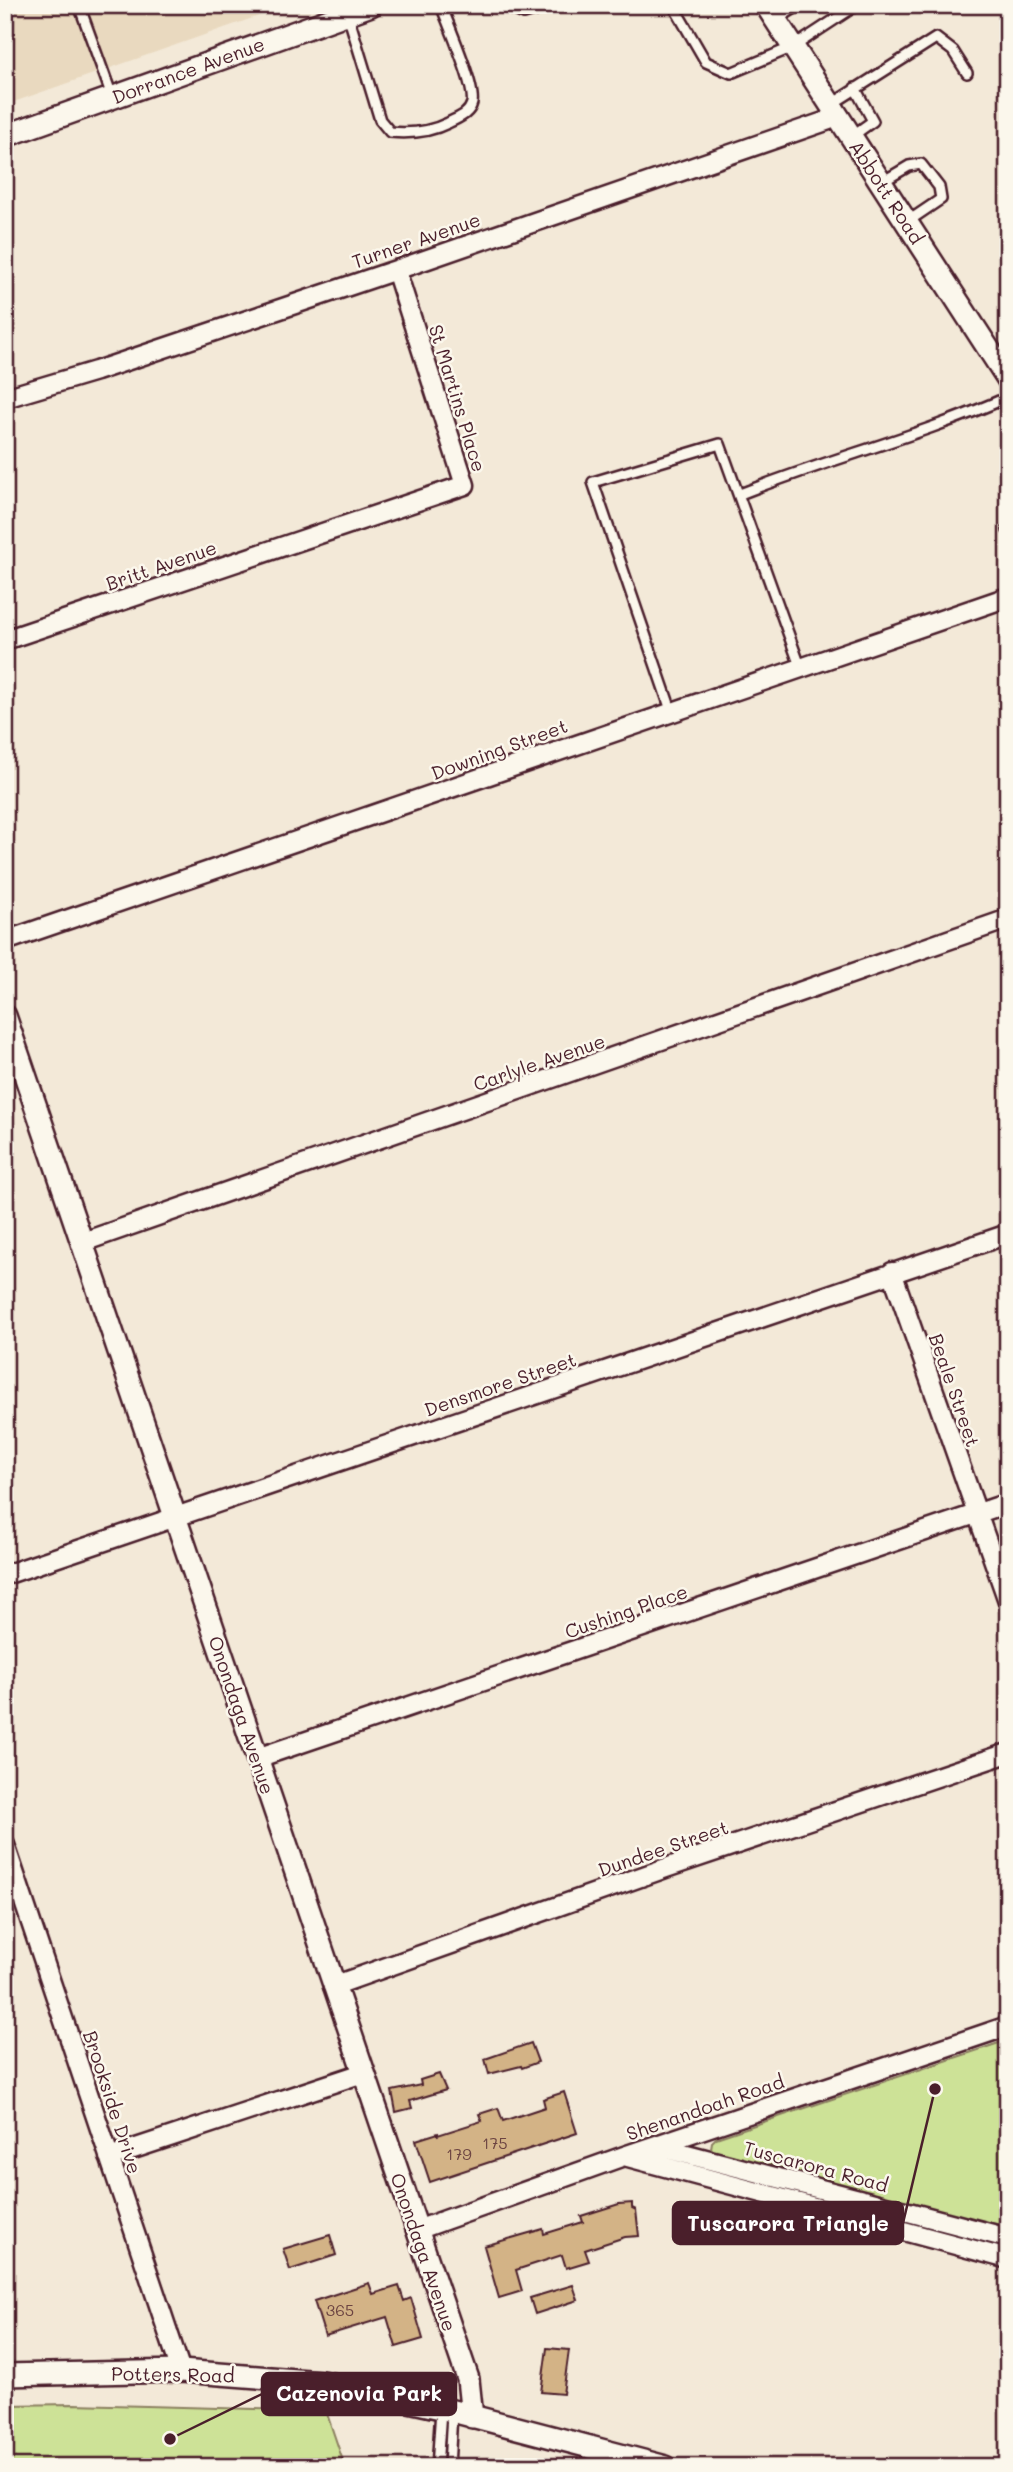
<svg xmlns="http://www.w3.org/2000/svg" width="1013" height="2472" font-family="Mali,sans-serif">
<rect width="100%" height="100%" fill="#f3e9d8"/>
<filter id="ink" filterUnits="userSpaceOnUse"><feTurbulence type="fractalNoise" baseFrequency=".0143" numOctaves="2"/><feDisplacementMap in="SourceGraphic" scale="14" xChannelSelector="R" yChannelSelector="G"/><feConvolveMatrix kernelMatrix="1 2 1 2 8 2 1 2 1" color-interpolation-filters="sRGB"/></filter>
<g filter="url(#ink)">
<!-- built -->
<path fill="#e9d9bf" d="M5 5H290L5 105Z"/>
<!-- green -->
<path fill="#cde297" stroke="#8c8061" stroke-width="2" d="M1008 2040V2229L716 2154 711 2148 712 2142 716 2138Z
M74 2404 326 2411 345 2467H5V2405Z"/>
<!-- building -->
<path fill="#d3b386" stroke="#4a1f2b" stroke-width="2" d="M531 2043 538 2062 522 2068 521 2066 489 2074 485 2059Z
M439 2074 446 2090 410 2101 412 2108 396 2112 392 2091 421 2085 420 2080Z
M564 2092 577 2133 430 2182 416 2140 438 2133V2135L482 2121 479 2114 498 2108 503 2121 545 2107 543 2099Z
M632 2203V2208L636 2210 639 2236 625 2237 585 2250 589 2261 566 2268 562 2255 516 2270 522 2291 499 2298 484 2246 543 2229 544 2234 583 2222 581 2216 619 2204Z
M330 2235 336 2255 290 2270 283 2249Z
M369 2283 373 2294 399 2286 404 2301 411 2298 423 2339 396 2347 387 2317 325 2336 314 2301Z
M573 2285 578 2300 535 2314 530 2298Z
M547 2348 569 2350 563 2394 541 2392Z"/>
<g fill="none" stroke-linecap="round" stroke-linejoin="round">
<defs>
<path id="service" d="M79 5 112 96
M503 5 524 14 555 5
M673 5 706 62 731 73 793 47 857 5
M348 15 380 120 390 132C409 134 430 132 448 123 457 118 469 115 472 103 476 87 448 24 441 5
M777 19 800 5
M832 104 936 38 953 51 967 73
M852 136 873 121 855 88
M882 182 909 166 921 164 939 187 941 199 907 222
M740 494C828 459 921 436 1008 397
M1008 528V530
M671 710 593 482 720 444 800 666
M437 2467 441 2410
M449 2467 452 2413"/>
<path id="minor" d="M5 398 96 371 396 270 838 117
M5 640 465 485 396 270
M5 941C340 827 673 709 1008 597
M83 1242 1008 919
M892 1272 1008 1601
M5 1575 1008 1234
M257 1758 1008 1503
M5 1845 181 2371
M333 1986 666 1868 1008 1753
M656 2146 1008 2238
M624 2156 1008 2259
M109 2157 363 2073
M417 2230 624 2156 1008 2026"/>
<path id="tertiary" d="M766 5 1008 379
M5 136 371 5
M5 1016 468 2379 472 2417
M5 2375 181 2371 321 2382 441 2408 666 2467"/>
</defs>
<!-- service casing -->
<use href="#service" stroke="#4a1f2b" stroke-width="14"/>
<!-- minor casing -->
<use href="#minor" stroke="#4a1f2b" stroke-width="23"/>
<!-- tertiary casing -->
<use href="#tertiary" stroke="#4a1f2b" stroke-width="26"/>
<!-- service -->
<use href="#service" stroke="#fbf7ec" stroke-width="9"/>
<!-- minor -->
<use href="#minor" stroke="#fbf7ec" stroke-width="18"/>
<!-- tertiary -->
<use href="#tertiary" stroke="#fbf7ec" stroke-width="21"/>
</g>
</g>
<g text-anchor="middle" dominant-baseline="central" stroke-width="5" stroke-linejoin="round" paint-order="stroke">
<!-- number labels -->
<g font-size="16" fill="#6c4442">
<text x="495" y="2142">175</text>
<text x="459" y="2153">179</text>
<text x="340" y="2309">365</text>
</g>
<!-- street labels -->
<g font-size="19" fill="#4a1f2b" stroke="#fbf7ec">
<text transform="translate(188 70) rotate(-20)">Dorrance Avenue</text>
<text transform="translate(887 192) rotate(57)">Abbott Road</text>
<text transform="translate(416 240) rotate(-19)">Turner Avenue</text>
<text transform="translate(458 398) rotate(73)">St Martins Place</text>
<text transform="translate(161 565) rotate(-19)">Britt Avenue</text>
<text transform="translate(499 749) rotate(-20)">Downing Street</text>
<text transform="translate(539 1062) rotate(-19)">Carlyle Avenue</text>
<text transform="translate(500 1384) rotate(-19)">Densmore Street</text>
<text transform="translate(955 1390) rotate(71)">Beale Street</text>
<text transform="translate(626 1611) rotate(-19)">Cushing Place</text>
<text transform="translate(242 1715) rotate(71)">Onondaga Avenue</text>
<text transform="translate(663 1848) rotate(-19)">Dundee Street</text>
<text transform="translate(113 2102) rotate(72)">Brookside Drive</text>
<text transform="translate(705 2107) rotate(-19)">Shenandoah Road</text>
<text transform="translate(816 2166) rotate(15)">Tuscarora Road</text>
<text transform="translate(424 2252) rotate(71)">Onondaga Avenue</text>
<text transform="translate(173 2374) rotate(1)">Potters Road</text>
</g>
</g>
<!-- callouts -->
<path fill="none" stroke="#4a1f2b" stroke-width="2.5" d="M935 2089L903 2223M170 2439L262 2394"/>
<g fill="#4a1f2b" stroke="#fbf7ec" stroke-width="2.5">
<circle cx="935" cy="2089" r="7"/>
<circle cx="170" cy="2439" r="7"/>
</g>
<g fill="#4a1f2b" stroke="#4a1f2b" stroke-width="2.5">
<rect x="673" y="2202" width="230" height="42" rx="7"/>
<rect x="262" y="2373" width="194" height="42" rx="7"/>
</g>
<g font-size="21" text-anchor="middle" font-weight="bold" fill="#fff">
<text x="788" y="2231">Tuscarora Triangle</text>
<text x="359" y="2401">Cazenovia Park</text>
</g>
<!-- margin -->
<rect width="1013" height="2472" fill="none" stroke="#fbf7ec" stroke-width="28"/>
<rect x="14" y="14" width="985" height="2444" fill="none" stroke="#4a1f2b" stroke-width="2.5" filter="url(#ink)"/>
</svg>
